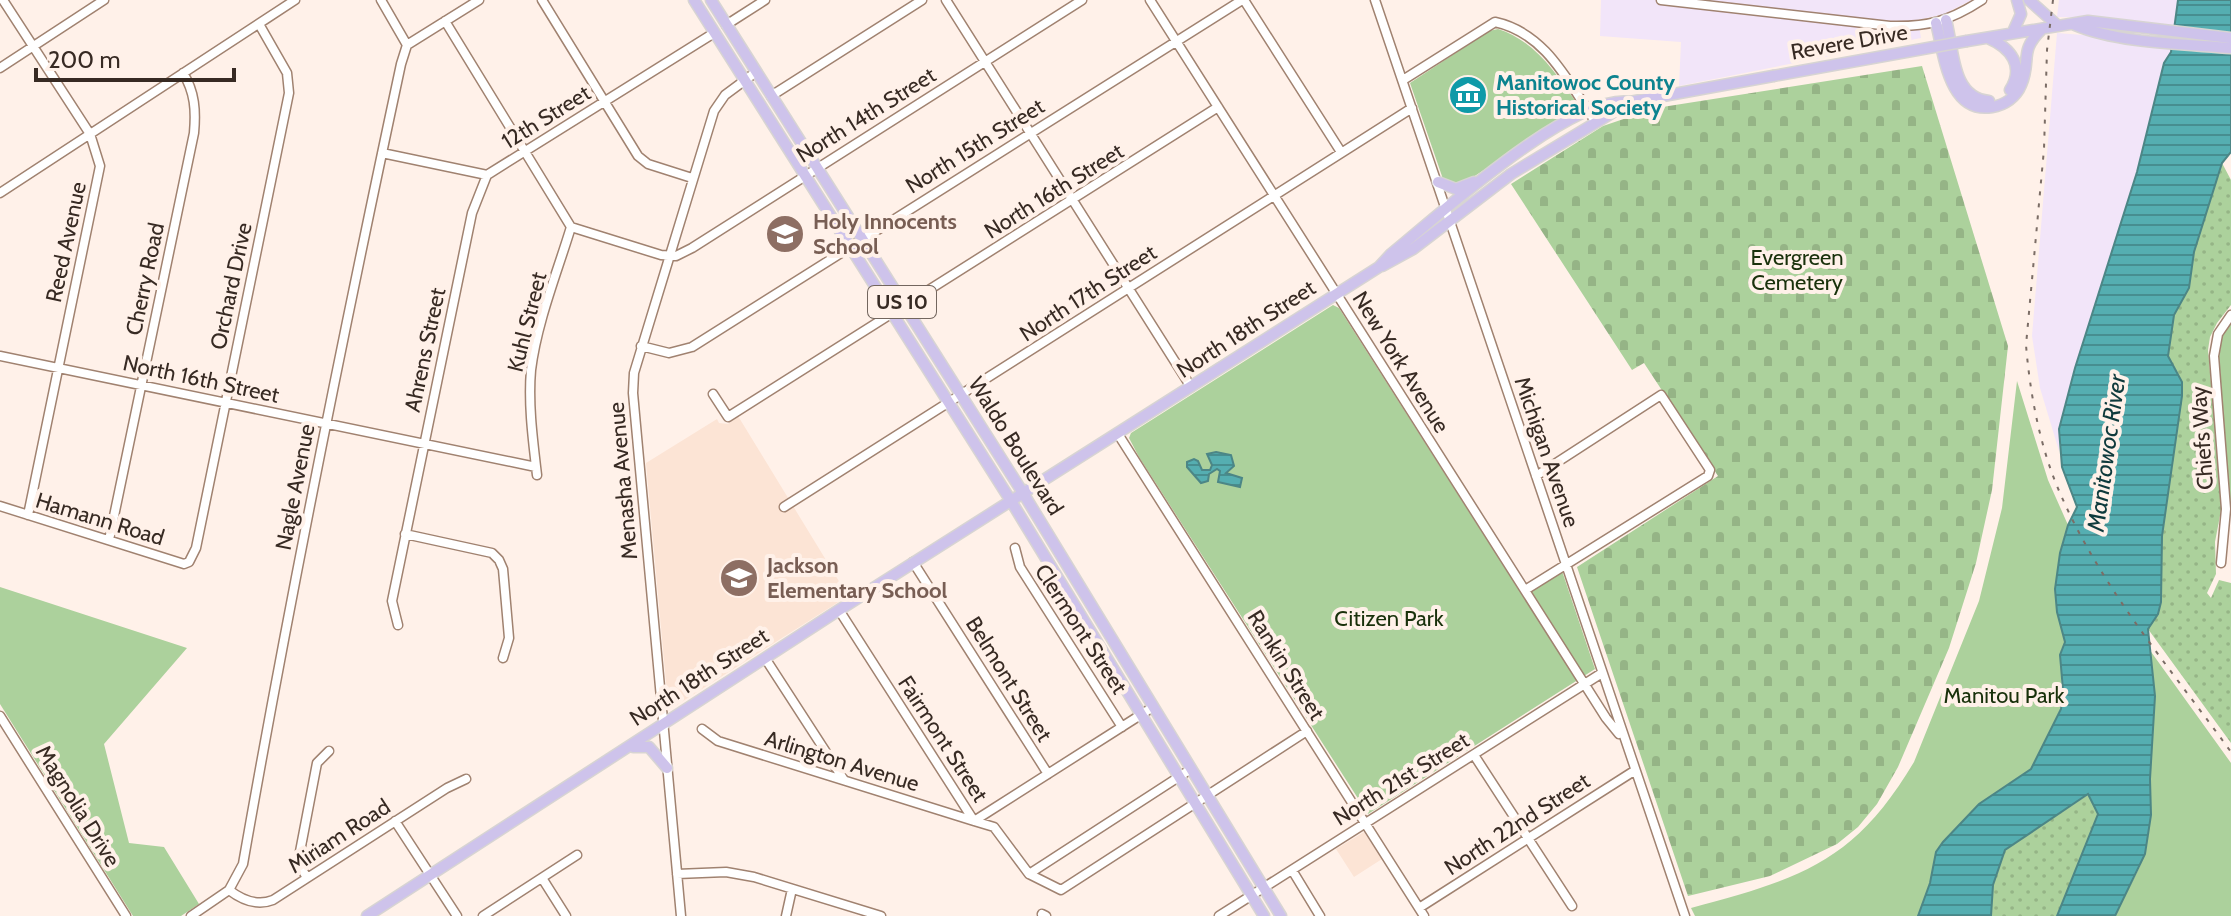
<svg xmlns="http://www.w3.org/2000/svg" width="2231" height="916" font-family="Cabin,sans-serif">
<defs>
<pattern id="grass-dots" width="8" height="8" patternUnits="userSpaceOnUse" patternTransform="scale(2)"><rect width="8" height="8" fill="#acd19c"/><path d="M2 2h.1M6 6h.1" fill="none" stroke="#95b486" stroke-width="1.8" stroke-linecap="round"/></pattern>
<pattern id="cemetery-stones" width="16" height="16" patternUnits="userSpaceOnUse" patternTransform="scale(2)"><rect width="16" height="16" fill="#acd19c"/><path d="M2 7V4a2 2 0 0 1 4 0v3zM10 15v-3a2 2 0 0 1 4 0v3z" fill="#95b486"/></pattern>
<pattern id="water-rules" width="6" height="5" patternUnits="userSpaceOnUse" patternTransform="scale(2)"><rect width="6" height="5" fill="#55aeb1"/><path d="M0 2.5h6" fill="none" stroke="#478e90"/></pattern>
</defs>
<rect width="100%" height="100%" fill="#fff1e9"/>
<!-- built -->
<path fill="#fce4d5" d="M738 416 848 596 672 708 668 704 646 463 717 419 719 423 728 424Z
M1364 832 1382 859 1354 877 1336 849Z"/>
<!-- industrial -->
<path fill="#f2e5f9" d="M1601 0H1972L1944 14 1918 20 1921 38 1679 86 1681 42 1600 36Z
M2059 0H2178L2175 27 2116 18 2057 17Z
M2057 33 2109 37 2172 50 2164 63 2137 172 2075 368 2059 429V451L2040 388 2032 336Z"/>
<!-- grass -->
<path fill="url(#grass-dots)" d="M2222 163 2231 180V305L2217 323 2210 337 2208 350 2222 505 2215 542 2216 574 2207 593 2211 598 2219 580 2231 583V743L2148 629C2170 597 2157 568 2163 532 2169 487 2176 442 2182 396V382L2168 356 2174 315 2189 288 2194 252Z
M2089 794 2098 814 2057 916H1991L1993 885 2005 850Z"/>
<!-- cemetery -->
<path fill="url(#cemetery-stones)" d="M1922 66 2008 346 1992 490 1976 563 1949 648 1898 767 1877 804 1858 827 1837 844 1770 876 1688 896 1577 567 1718 476 1644 363 1632 370 1511 184 1603 126 1656 108Z"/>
<!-- park -->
<path fill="#acd19c" d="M1498 29C1535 41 1555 72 1576 102V110L1464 183 1459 185 1444 182 1410 83 1489 31Z
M1333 305 1339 308 1519 590 1560 565 1595 669 1368 814 1139 457 1129 438 1131 433Z
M2231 323V515L2219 357 2222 337Z
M2017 381 2048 480 2068 525 2060 553 2061 628 2065 643 2061 650 2062 705 2043 749 2031 769 1979 804 1943 842 1936 852 1930 883 1918 916H1695L1691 908C1799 879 1854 863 1914 762L1979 601 2002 508Z
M0 587 187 648 104 744 129 843 164 847 199 904 181 916H133L0 704Z
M2149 649 2231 763V916H2115L2140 866 2151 815 2150 779 2155 696Z"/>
<!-- water -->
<path fill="url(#water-rules)" stroke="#4c8686" stroke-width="2" d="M2178 0H2231V152L2222 163 2194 252 2189 288 2174 315 2168 356 2182 382V396L2162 536 2161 602 2158 614 2148 629 2155 696 2150 779 2151 815 2145 854 2115 916H2057L2098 814 2088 794 2005 850 1993 885 1991 916H1918L1930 883 1936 852 1943 842 1979 804 2031 769 2061 709 2063 690 2060 655 2065 642 2057 612 2055 589 2060 553 2068 525 2077 507 2062 467 2059 429 2075 368 2137 172 2164 63 2171 52Z
M1216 452 1231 455 1234 466 1226 473 1242 478 1240 487 1218 482 1220 471 1217 469 1209 474 1208 481 1201 483 1187 467V462L1194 459 1198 461 1202 470H1210L1212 465 1207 454Z"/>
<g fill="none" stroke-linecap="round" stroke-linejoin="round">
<defs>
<path id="minor" d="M3 0 90 134 100 166 28 515
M381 0 407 45
M542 0 638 156 648 164 692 178
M946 0 1191 387
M1150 0 1606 718 1619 734
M1244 0 1341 152
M1375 0 1685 916
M1661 0 1890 26C1928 27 1950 21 1982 0
M445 21 571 227 661 255 676 256 692 248 1082 0
M726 25 765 0
M407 45 479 0
M0 68 104 0
M1403 80 1495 22C1546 33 1568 82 1595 121
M771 96 922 0
M382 153 487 175 714 33
M0 193 295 0
M641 346 669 353 692 347 1242 0
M0 356 536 467
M713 394 728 417 1218 107
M1118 434 1424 916
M537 475C533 441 528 404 531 370 537 322 557 273 571 227
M0 506 184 564 189 562 196 548 289 93 287 73 259 24
M784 507 1412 108
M405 534 492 553 499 560 503 569 509 638 503 658
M109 540 194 133C196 111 195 92 183 73
M1015 548 1020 567 1122 727
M913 562 1048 774
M2221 563 2226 509 2214 356 2218 334 2231 315
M1525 590 1708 476 1710 470 1661 395 1536 476
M839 610 974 821 994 827 1029 874 1061 890 1307 731
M398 625 392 601 472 213 487 175
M765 658 844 780
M0 716 126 916
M702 729 718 741 974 821 1153 707
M1474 755 1572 906
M395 821 457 916
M1292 870 1320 916
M677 874 726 872 754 877 881 916
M1029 874 1191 769
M307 878 298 862 317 763 329 751
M542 878 566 916
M229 890C242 900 258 906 273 900L447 788 466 779
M1419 908 1634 771
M1042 914 1046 916
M191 916 229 890 243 864C290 596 344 330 401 64L407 45
M483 916 577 855
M681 916 633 393 634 373 714 111 725 95 756 72
M786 916 792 889
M1219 916 1602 673"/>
<path id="major" d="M694 0 1011 501 1264 916
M711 0 1023 493 1281 916
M2029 0 2057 25
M1946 20C1954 49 1951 98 1989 101
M1936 23C1944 53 1948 114 1992 107 2005 105 2016 97 2021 85 2032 60 2018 52 2042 29
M2075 25C2117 43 2184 44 2231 48
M2013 32 2021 14 2017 0
M1988 38C2011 48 2025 66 2010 90
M1967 41 2088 21 2231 38
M1438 182 1456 189 1474 182
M1382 266 1413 249 1511 174 1630 102
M633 747H649L667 768
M367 916 839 610 1379 267 1391 254C1438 216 1572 93 1630 102L1773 76"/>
</defs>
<!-- minor casing -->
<use href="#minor" stroke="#a08270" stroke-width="11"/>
<!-- major casing -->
<use href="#major" stroke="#d7d4d3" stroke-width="13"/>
<!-- minor -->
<use href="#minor" stroke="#fff" stroke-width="8"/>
<!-- major -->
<use href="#major" stroke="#cec3eb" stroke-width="10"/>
<!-- rail -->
<path stroke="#7b6d66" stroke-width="2" stroke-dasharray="4 8" stroke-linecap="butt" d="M2053 0 2047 50 2044 149 2026 345C2030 394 2040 448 2060 493 2101 588 2171 669 2231 752"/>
<defs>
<path id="major-bridge" d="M1773 76 1967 41"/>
</defs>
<!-- major-bridge casing -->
<use href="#major-bridge" stroke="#d7d4d3" stroke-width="13" stroke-linecap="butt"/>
<!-- major-bridge -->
<use href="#major-bridge" stroke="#cec3eb" stroke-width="10"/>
</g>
<!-- icons -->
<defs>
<symbol id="museum-disc" viewBox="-11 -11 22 22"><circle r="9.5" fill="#0f9aa8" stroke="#fff1e9"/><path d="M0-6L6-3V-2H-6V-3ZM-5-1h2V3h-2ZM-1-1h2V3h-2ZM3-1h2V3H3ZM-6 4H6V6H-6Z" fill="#fff"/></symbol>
<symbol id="school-disc" viewBox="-11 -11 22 22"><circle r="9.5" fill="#8d6e63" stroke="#fff1e9"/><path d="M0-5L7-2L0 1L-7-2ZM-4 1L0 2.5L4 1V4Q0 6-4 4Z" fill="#fff"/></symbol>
</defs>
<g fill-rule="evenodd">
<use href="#museum-disc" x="1446" y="73" width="44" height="44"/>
<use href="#school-disc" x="763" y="212" width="44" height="44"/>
<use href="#school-disc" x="717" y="556" width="44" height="44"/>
</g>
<g text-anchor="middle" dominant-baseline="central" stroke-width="8" stroke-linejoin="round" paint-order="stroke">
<!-- shield labels -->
<rect fill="#fff1e9" stroke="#73665e" stroke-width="2" x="868" y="286" width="68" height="32" rx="6"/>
<g font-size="20" font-weight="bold" fill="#372a23">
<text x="902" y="302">US 10</text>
</g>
<!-- street labels -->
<g font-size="22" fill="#372a23" stroke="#fff1e9">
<text transform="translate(1849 42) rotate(-10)">Revere Drive</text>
<text transform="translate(866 115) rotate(-32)">North 14th Street</text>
<text transform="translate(546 117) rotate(-32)">12th Street</text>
<text transform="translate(975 146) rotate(-32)">North 15th Street</text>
<text transform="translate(1054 191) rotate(-32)">North 16th Street</text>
<text transform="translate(66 242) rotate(-78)">Reed Avenue</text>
<text transform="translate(145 279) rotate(-78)">Cherry Road</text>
<text transform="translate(231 286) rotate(-78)">Orchard Drive</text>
<text transform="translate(1088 293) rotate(-33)">North 17th Street</text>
<text transform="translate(527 322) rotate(-76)">Kuhl Street</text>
<text transform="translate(1246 329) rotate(-33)">North 18th Street</text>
<text transform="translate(425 350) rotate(-78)">Ahrens Street</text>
<text transform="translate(1401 362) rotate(58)">New York Avenue</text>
<text transform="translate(201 379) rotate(12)">North 16th Street</text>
<text transform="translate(2202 438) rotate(-94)">Chiefs Way</text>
<text transform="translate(1016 446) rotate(58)">Waldo Boulevard</text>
<text transform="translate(1547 452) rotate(71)">Michigan Avenue</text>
<text transform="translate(623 481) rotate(-95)">Menasha Avenue</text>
<text transform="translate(295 487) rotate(-79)">Nagle Avenue</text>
<text transform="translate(100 519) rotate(17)">Hamann Road</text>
<text transform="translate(1081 629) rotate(57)">Clermont Street</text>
<text transform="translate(1286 665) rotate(58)">Rankin Street</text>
<text transform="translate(699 677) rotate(-33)">North 18th Street</text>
<text transform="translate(1009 679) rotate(58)">Belmont Street</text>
<text transform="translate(943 739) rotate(57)">Fairmont Street</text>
<text transform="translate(842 761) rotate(17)">Arlington Avenue</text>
<text transform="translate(1401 779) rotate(-32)">North 21st Street</text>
<text transform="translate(78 806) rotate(58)">Magnolia Drive</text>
<text transform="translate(1517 824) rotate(-33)">North 22nd Street</text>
<text transform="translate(339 836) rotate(-33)">Miriam Road</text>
</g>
<!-- culture labels -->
<g font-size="22" font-weight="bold" fill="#0d838f" stroke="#fff1e9" text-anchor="start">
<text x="1496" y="82">Manitowoc County<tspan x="1496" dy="25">Historical Society</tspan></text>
</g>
<!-- education labels -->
<g font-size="22" font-weight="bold" fill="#785e54" stroke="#fff1e9" text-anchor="start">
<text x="813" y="221">Holy Innocents<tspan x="813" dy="25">School</tspan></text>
<text x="767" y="565">Jackson<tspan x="767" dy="25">Elementary School</tspan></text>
</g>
<!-- park labels -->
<g font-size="22" fill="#19310b" stroke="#fff1e9">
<text x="1797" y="257">Evergreen<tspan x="1797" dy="25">Cemetery</tspan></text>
<text x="1389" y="618">Citizen Park</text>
<text x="2004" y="695">Manitou Park</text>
</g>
<!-- water labels -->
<g font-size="24" font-style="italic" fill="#0f3a3c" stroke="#fff1e9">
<text transform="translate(2106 453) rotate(-82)">Manitowoc River</text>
</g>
</g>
<!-- scale -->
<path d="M36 68v12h198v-12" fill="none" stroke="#372a23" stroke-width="4"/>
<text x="48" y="68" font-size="24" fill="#372a23" stroke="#fff1e9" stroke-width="6" paint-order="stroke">200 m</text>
</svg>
